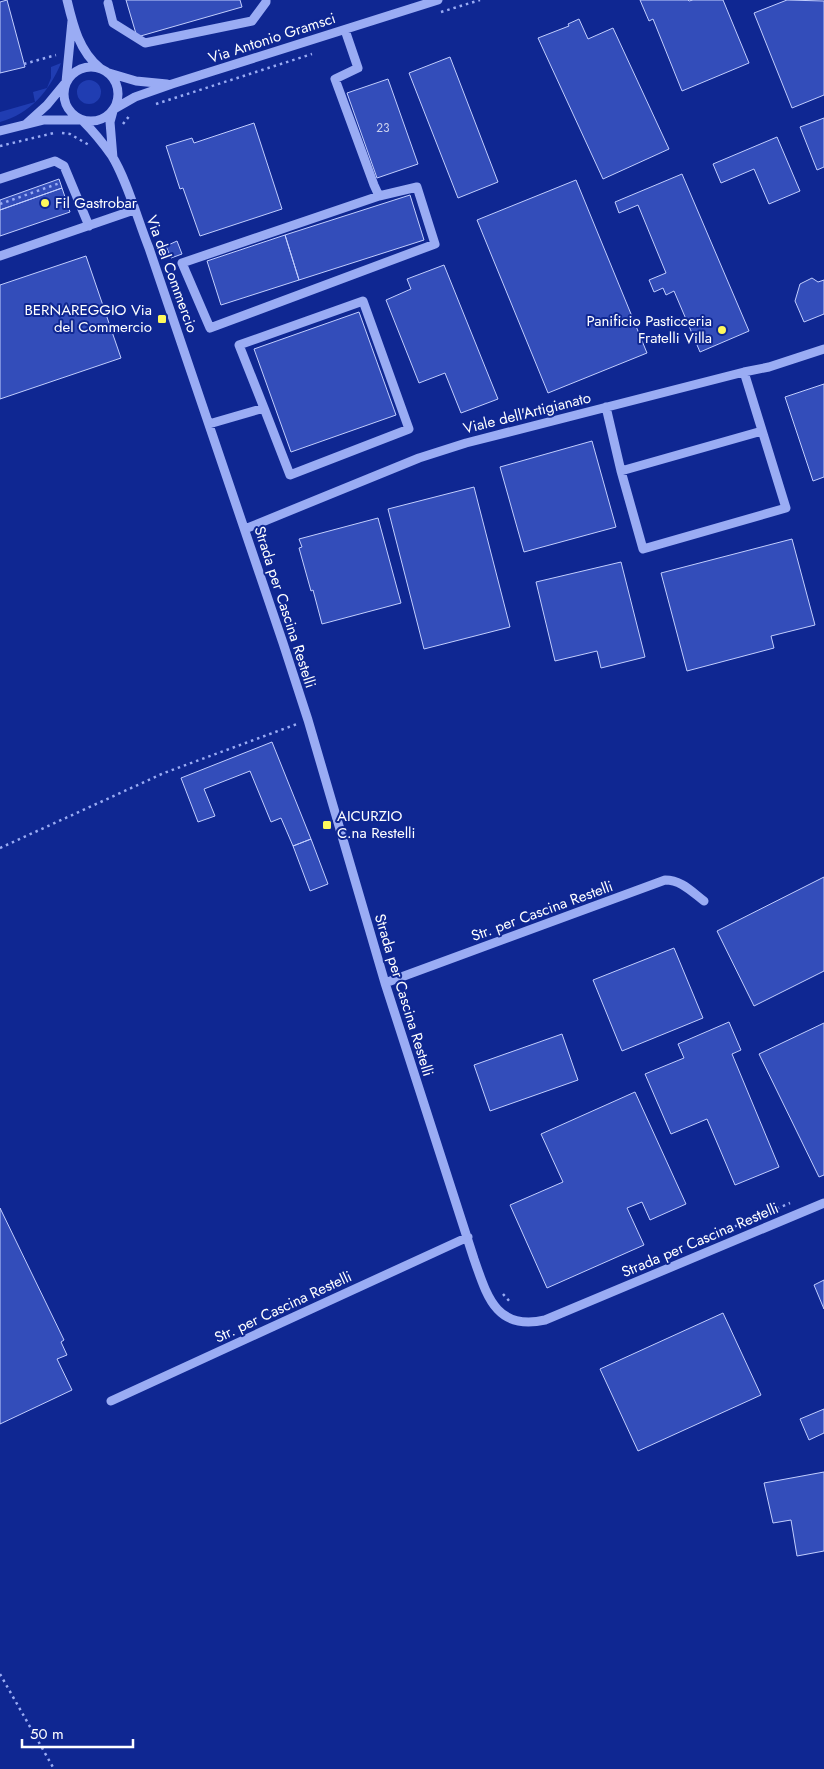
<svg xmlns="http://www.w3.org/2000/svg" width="824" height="1769" font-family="Jost,sans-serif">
<rect width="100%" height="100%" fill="#0f2792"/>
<!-- green -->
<path fill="#203db2" d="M61 63C50 90 30 114 0 122V112L35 102 33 92 47 88 51 78V67Z
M77 92a12 12 0 1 1 24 0a12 12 0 1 1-24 0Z"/>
<!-- building -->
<path fill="#334dba" stroke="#c2cefe" d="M7 0 25 67 0 73V2Z
M126 0H240L242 7 137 37Z
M640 0H688L689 1 693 0H723L749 63 682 91 653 19 649 21Z
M787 0 824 1V95L792 108 754 13Z
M579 19 588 39 613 28 669 149 603 179 538 38 569 26 568 24Z
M450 57 498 182 458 198 409 73Z
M388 79 418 164 377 178 347 93Z
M824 118V167L817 170 800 127Z
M254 123 282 209 200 236 183 188 180 189 166 146 192 138 194 143Z
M777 137 800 191 769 204 754 169 721 183 713 164Z
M682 174 749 331 700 352 674 291 666 295 663 288 654 292 649 280 666 273 638 205 619 213 615 202Z
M59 179 62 188 0 210V200Z
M576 180 647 353 548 393 477 220Z
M62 188 70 212 0 236V210Z
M410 195 424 240 299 280 285 235Z
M285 235 299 280 221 305 207 261Z
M177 241 182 254 171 258 166 246Z
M86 256 121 358 0 399V285Z
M444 265 498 399 461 413 445 373 419 383 386 300 411 289 407 279Z
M812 278 818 282 824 280V314L804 322 795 301 800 284Z
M359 312 396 415 291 452 254 349Z
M824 384V477L813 481 785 397Z
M592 441 616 527 524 552 500 467Z
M474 487 510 627 424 649 388 509Z
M378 518 401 603 322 624 313 590 311 591 299 548 302 547 299 539Z
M792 539 815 625 771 636 774 648 687 671 661 573Z
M621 562 645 657 601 668 597 651 555 661 536 582Z
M272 742 311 839 293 846 281 818 271 822 250 771 204 789 215 816 198 822 181 778Z
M311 839 328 884 310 891 293 846Z
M824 877V971L754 1006 717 931Z
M674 948 703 1018 622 1051 593 980Z
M729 1022 741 1050 732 1054 779 1167 735 1185 707 1119 671 1134 645 1074 684 1058 678 1044Z
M824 1023V1175L819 1177 759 1054Z
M562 1034 578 1080 490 1111 474 1065Z
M635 1092 686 1204 650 1220 642 1202 627 1208 644 1245 547 1288 510 1205 563 1182 541 1134Z
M0 1208 64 1340 61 1342 67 1355 57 1359 72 1390 0 1424Z
M824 1280V1309L814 1285Z
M723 1313 761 1395 638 1451 600 1369Z
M824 1409V1433L809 1440 800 1419Z
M824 1472V1551L797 1556 791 1520 773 1523 764 1483Z"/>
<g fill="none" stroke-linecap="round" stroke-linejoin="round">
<!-- path -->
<path stroke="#9aacf4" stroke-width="2.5" stroke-dasharray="2.5 4" stroke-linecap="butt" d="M441 12 480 0
M24 64 56 55
M156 104 312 54
M123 124 130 115
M62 133 70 134 89 145
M0 146 54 133
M0 204 60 183
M0 848 164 773 297 724
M717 1234 790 1203
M503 1294 511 1303
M0 1674 54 1769"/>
<!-- minor -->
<path stroke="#9aacf4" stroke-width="9" d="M67 0C73 25 79 51 100 68
M108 3 113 23 145 43 252 21 266 2V0
M345 30 358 68 335 79 374 185 379 196 417 187 435 244 210 328 182 263 379 196
M64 94a27 27 0 1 1 54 0a27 27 0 1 1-54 0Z
M109 73 136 81 167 84
M114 109 135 97 172 84 438 0
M113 111 110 122 113 158
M82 120C93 131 103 143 112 156 127 180 138 221 149 248L283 643 308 720 385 983 474 1259C487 1296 496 1331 545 1320L824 1203
M26 124 47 105 66 82 72 21
M0 131 44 120H81
M0 179 55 161 64 166 89 226
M0 256 134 210
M606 407 621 471 643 549 786 508 744 372
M209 424 264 408 239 345 363 301 409 429 290 475 264 408
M621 471 762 431
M245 529 419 458 466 443 744 372 769 367 824 349
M385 983 665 880C681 880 691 891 704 901
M111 1401 468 1237"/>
</g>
<!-- markers -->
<g fill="#fff95d" stroke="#0f2792" stroke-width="2">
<circle cx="45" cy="203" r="5"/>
<rect x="157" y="314" width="10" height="10" rx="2.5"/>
<circle cx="722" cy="330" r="5"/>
<rect x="322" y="820" width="10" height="10" rx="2.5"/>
</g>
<g text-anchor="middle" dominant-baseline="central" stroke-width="4" stroke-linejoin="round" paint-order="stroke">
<!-- number labels -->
<g font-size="12" fill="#ccd2ee">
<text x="383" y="128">23</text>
</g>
<!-- street labels -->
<g font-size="15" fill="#fff" stroke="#0f2792">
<text transform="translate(272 38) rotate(-18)">Via Antonio Gramsci</text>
<text transform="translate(172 274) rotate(70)">Via del Commercio</text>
<text transform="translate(527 413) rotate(-14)">Viale dell'Artigianato</text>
<text transform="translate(285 607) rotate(72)">Strada per Cascina Restelli</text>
<text transform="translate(542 911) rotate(-20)">Str. per Cascina Restelli</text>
<text transform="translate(404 995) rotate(73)">Strada per Cascina Restelli</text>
<text transform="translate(700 1240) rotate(-23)">Strada per Cascina Restelli</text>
<text transform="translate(283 1307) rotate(-25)">Str. per Cascina Restelli</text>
</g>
<!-- poi labels -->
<g font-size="15" fill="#fff" stroke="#0f2792" text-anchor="start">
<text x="55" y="203">Fil Gastrobar</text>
<text x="152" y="310" text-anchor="end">BERNAREGGIO Via<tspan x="152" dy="17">del Commercio</tspan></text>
<text x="712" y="321" text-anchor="end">Panificio Pasticceria<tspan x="712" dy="17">Fratelli Villa</tspan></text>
<text x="337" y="816">AICURZIO<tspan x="337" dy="17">C.na Restelli</tspan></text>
</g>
</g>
<!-- scale -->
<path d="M22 1739v8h111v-8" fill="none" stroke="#ffffff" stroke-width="2.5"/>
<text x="30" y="1739" font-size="15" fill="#ffffff" stroke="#0f2792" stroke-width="4" paint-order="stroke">50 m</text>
</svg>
